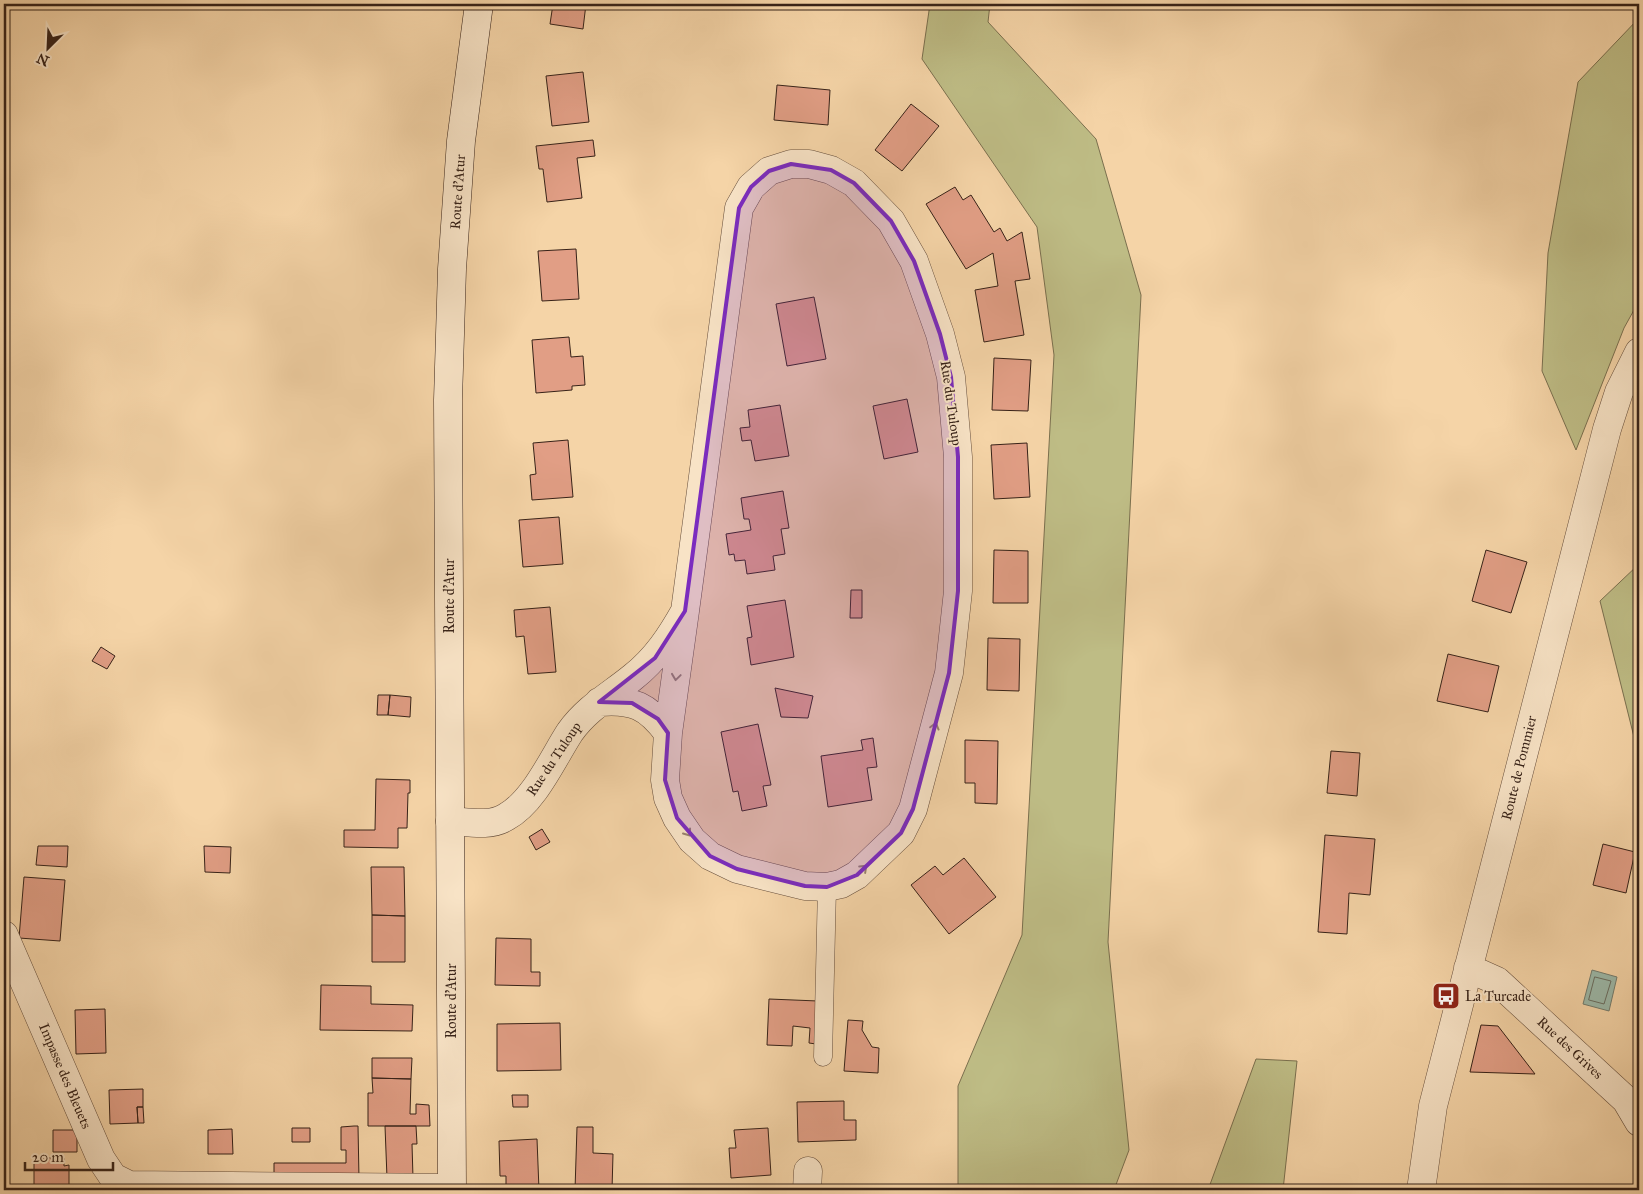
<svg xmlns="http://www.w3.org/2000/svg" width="1643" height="1194" font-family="'IM FELL Great Primer',serif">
<rect width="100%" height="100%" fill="#f5d4a7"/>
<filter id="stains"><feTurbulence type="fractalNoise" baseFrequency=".004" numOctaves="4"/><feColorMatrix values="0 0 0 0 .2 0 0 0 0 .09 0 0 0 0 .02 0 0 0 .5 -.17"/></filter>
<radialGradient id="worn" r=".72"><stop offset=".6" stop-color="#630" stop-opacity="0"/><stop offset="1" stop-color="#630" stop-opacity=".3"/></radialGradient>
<!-- green -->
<path fill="#bebc85" stroke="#7a6f4e" d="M930 4H990L988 22 1096 139 1141 295 1108 942 1129 1150 1114 1190H958V1086L1022 935 1054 355 1037 227 922 59Z
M1639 18V301L1624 328 1576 450 1542 371 1548 253 1578 82Z
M1639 564V757L1600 601Z
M1256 1059 1297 1061 1283 1190H1208Z"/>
<!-- water -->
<path fill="#9cb8a8" stroke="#747c6e" d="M1592 970 1617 977 1609 1011 1583 1004Z"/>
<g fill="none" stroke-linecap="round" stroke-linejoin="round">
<!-- shore -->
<path stroke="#6a6d60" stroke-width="1" d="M1595 977 1611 981 1604 1004 1589 1000Z"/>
</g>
<!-- building -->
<path fill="#e19e85" stroke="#372218" d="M553 4H586L583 29 550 24Z
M583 72 589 122 552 126 546 76Z
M777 85 830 90 828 125 774 120Z
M911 104 939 126 902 171 875 150Z
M593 140 595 156 577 158 582 198 547 202 543 169H539L536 146Z
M955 187 963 200 971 195 994 232 1000 228 1007 241 1022 232 1030 279 1015 281 1024 335 984 342 975 290 998 286 993 253 966 269 926 204Z
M576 249 579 299 542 301 538 251Z
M814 297 826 359 787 366 776 304Z
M569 337 571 357 583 356 585 385 572 386V390L536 393 532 340Z
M994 358 1031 360 1028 411 992 410Z
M907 399 918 452 884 459 873 406Z
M780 405 789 456 755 461 751 440 742 441 740 428 750 427 748 410Z
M568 440 573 497 532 500 530 475 536 474 533 443Z
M1027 443 1030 497 994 499 991 445Z
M783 491 789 528 781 529 785 554 773 556 775 570 747 574 745 560 735 561 734 554 729 555 726 534 751 530 749 519H744L741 498Z
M559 517 563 564 523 567 519 520Z
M994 550 1028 551V603H993Z
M1486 550 1527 562 1511 613 1472 601Z
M851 590H862V618H850Z
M785 600 794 657 751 665 747 638 752 637 747 606Z
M550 607 556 672 528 674 524 636 516 637 514 610Z
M988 638 1020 639 1019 691 987 690Z
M101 647 115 656 107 669 92 661Z
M1448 654 1499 666 1488 712 1437 701Z
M775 688 813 696 808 718 781 717Z
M378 695H390L388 715H377Z
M390 695 411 697 410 717 388 715Z
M758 724 771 785 763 786 767 806 742 811 738 791 733 792 721 732Z
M873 738 877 767 867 768 872 800 828 807 821 756 863 750 861 740Z
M965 740 998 741 997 804 975 803V783H965Z
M1331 751 1360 753 1357 796 1327 793Z
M376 779 410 780V793H408L407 828H398V848L344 847V830H375Z
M542 829 550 842 536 850 529 837Z
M1325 835 1375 839 1370 895 1349 893 1347 934 1318 932Z
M1603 844 1635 852 1626 893 1593 885Z
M38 846H68L67 867 36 865Z
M204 846 231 847 230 873 205 872Z
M964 858 996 897 949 934 911 885 935 866 943 875Z
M371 867H404L405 916 372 915Z
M24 877 65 880 60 941 19 938Z
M372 915 405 916V962H372Z
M496 938 531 939V972H540V986L495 985Z
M321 985 371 986V1004L413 1005 412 1031 320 1030Z
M769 999 818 1001 816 1044 809 1043 810 1028 793 1026 792 1046 767 1045Z
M105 1009 106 1053 76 1054 75 1010Z
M848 1020 863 1021 862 1030 872 1047 879 1048 878 1073 844 1071Z
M560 1023 561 1070 497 1071V1024Z
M1481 1025 1498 1026 1535 1074 1470 1072Z
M372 1058H412L411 1079 372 1078Z
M372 1078 411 1079 410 1114H416V1104L429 1105 430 1126H368V1093H373Z
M143 1089V1107H137L138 1123 110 1124 109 1090Z
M512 1095H528V1107H513Z
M844 1101V1120H856V1140L798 1142 797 1102Z
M137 1107H143L144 1123H138Z
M354 1126H358L359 1179 274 1178V1163H346V1150H341V1127Z
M385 1126H416L417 1144H412L413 1178H387Z
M577 1127H593V1153L613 1154 612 1190H575Z
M292 1128H310V1142H292Z
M768 1128 771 1175 731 1178 729 1148H736L734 1130Z
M232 1129 233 1154H208V1130Z
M53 1130H77V1152H53Z
M537 1139 539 1190H506V1176H500L499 1141Z
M34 1158H64V1166L69 1165V1190H34Z"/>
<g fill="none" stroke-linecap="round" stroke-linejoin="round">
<defs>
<path id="lane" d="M823 1057 827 887"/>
<path id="street" d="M599 702C633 699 648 706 668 733
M450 821C468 822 490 827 506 817 534 802 553 758 570 732 587 708 611 695 633 677 656 659 671 636 685 611L739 208 751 187 769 171 791 164H809L831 170 854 183 891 221 914 261 940 334 951 377 958 457V591L949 673 913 809 901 833 857 875 841 884 827 887 805 886 737 869 710 856 692 840 677 818 668 798 665 780 668 733 685 611
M4 935 101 1159 113 1177 129 1185 452 1188
M1468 968 1497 981 1626 1100 1639 1122
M807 1190 808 1171
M1421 1190 1433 1106 1607 429 1619 392 1639 352"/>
<path id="secondary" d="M452 1190 448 400 452 269 461 141 479 4"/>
</defs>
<!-- lane casing -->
<use href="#lane" stroke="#664e3c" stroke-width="19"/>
<!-- street casing -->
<use href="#street" stroke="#664e3c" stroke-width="29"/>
<!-- secondary casing -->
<use href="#secondary" stroke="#372218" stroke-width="29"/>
<!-- lane -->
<use href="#lane" stroke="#f8e3c6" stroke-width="18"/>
<!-- street -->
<use href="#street" stroke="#f8e3c6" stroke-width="28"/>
<!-- secondary -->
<use href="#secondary" stroke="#f8e3c6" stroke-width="28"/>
</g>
<!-- one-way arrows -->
<defs><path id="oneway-chevron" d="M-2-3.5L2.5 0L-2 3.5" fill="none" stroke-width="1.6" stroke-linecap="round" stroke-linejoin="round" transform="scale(1.25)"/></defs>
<g stroke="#98826f">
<use href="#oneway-chevron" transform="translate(676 677) rotate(98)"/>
<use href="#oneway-chevron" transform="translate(935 726) rotate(-75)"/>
<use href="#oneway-chevron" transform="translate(688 833) rotate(54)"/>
<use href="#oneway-chevron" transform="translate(864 868) rotate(-43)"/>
</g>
<!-- marked area -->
<path fill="#7b2cbf" fill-opacity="0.2" stroke="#7b2cbf" stroke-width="4" stroke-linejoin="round" d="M791 164 831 170 854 183 891 221 914 261 940 334 951 377 958 457V591L949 673 913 809 901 833 857 875 827 887 805 886 737 869 710 856 677 818 665 780 668 733 658 719 632 703 599 702 655 658 685 611 739 208 751 187 769 171Z"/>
<!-- icons -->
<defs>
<symbol id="bus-square" viewBox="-11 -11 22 22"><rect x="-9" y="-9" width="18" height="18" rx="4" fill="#8f2418" stroke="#f8e3c6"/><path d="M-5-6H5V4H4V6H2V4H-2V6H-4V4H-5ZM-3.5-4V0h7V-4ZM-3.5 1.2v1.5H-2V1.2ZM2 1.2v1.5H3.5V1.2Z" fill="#fff"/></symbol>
</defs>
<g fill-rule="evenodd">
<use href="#bus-square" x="1430" y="980" width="32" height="32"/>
</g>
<g text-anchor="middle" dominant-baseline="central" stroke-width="4" stroke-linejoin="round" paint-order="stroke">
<!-- street labels -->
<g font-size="14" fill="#372218" stroke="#f8e3c6">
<text transform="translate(458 192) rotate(-86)">Route d'Atur</text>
<text transform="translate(951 403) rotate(82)">Rue du Tuloup</text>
<text transform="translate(449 596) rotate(-90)">Route d'Atur</text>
<text transform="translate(554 759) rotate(-56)">Rue du Tuloup</text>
<text transform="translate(1519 768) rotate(-76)">Route de Pommier</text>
<text transform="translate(451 1001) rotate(-90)">Route d'Atur</text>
<text transform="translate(1570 1048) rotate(43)">Rue des Grives</text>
<text transform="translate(65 1076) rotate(67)">Impasse des Bleuets</text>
</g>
<!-- poi labels -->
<g font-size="14" fill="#372218" stroke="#f8e3c6" text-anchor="start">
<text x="1465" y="996">La Turcade</text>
</g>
</g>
<!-- margin -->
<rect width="1643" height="1194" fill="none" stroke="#f5d4a7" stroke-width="20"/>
<rect x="5" y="5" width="1633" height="1184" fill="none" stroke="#372218" stroke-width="2.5"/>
<rect x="10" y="10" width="1623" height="1174" fill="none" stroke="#372218"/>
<!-- north arrow -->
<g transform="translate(48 48) rotate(204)" stroke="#f8e3c6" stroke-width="4" paint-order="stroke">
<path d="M0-4L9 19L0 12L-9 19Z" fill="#372218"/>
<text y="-8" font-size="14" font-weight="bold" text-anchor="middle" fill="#372218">N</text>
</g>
<!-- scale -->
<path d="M25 1162v8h88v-8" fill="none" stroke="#372218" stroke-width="2.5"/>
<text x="32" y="1162" font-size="15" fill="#372218" stroke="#f8e3c6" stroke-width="4" paint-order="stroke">20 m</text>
<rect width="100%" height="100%" filter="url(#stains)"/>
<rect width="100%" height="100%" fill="url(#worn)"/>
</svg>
